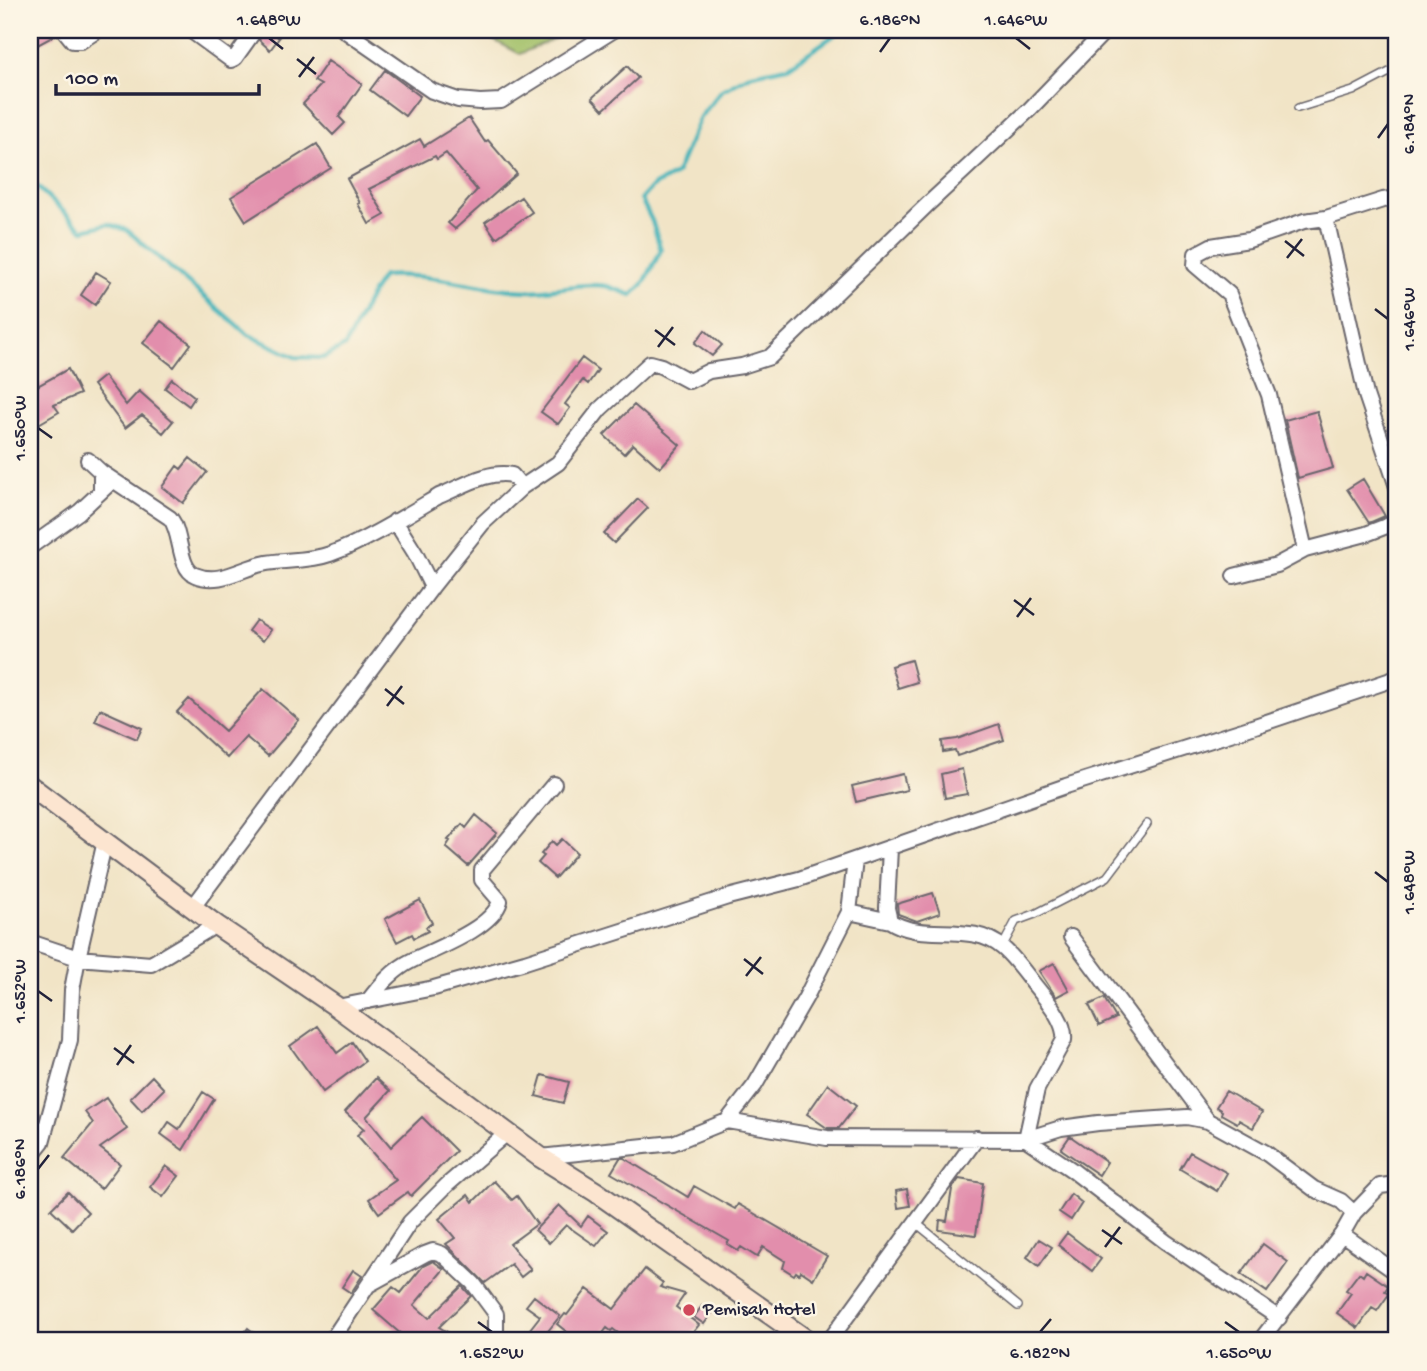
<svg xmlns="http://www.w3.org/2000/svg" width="1427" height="1371" font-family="'Gochi Hand',sans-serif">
<rect width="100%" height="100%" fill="#fcf5e5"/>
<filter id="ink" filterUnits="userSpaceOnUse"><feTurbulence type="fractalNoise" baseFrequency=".0143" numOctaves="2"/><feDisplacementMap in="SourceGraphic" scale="14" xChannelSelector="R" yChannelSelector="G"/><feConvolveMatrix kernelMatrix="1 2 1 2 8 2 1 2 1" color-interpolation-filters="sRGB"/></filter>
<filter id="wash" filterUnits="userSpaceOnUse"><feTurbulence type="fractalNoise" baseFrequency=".00686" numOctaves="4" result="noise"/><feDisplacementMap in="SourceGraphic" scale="28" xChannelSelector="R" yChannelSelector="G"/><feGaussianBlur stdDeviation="1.57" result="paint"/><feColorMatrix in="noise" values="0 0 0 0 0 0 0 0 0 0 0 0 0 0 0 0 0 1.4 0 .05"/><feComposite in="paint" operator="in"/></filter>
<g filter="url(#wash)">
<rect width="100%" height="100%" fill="#f1e4c6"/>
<!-- green -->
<path fill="#a2c068" stroke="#627152" stroke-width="2" d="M474 30H574L520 54Z"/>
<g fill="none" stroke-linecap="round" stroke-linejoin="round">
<!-- stream -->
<path stroke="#44b4ba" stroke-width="4.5" d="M30 180 83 230 108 224 127 230 247 334 295 357 323 358 345 346 373 291 383 276C432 272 481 290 530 291 555 291 580 282 606 286 614 288 623 292 632 295L644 283 661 250 652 221 641 199 653 186 676 174 700 117 722 90 752 74 788 67 842 30"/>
</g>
<g id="blocks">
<!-- building -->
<path fill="#e28eac" d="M30 30H55L56 35 30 49Z
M264 30H269L279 38 270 50 259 40Z
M328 61 362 84 339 117 345 123 333 135 303 104 321 85 314 81Z
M627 66 638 78 603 110 592 98Z
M385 70 420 96 405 116 370 90Z
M469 118 485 142 488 140 517 174 455 229 448 223 477 190 446 153 437 159 435 156 369 189 385 215 369 224 358 204 360 203 347 179 420 139 424 146Z
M317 144 331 168 246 221 231 197Z
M521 197 532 212 496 238 485 222Z
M96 272 111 281 95 305 81 295Z
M161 321 191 344 174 367 143 343Z
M705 330 722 345 712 356 695 343Z
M582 358 598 370 588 384 583 380 565 404 570 408 558 424 541 412Z
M68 369 80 394 54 405 59 412 30 429V390Z
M104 376 126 405 139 391 173 421 163 433 142 415 125 428 93 385Z
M172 379 195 397 189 406 165 388Z
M634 405 680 445 660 468 633 444 624 454 604 435Z
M1317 411 1333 468 1298 478 1285 420Z
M190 458 207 472 183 503 162 487 177 466 181 469Z
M1363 479 1385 516 1369 523 1347 489Z
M638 499 648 508 614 543 604 534Z
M256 620 271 630 263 641 248 631Z
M911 660 917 682 898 688 891 666Z
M263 689 299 720 268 756 246 737 227 758 177 712 189 699 225 731Z
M100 709 142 728 137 739 95 721Z
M999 724 1004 740 957 756 955 750 943 752 942 741 957 739Z
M962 769 967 794 945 798 941 774Z
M903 774 907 790 856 802 852 786Z
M476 815 497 833 468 866 446 847 450 841 448 840 462 824 466 828Z
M562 839 577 853 555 878 538 863 544 856 541 854 552 841 556 845Z
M933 893 940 913 917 921 898 914 897 904Z
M420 900 432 923 426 927 428 931 414 938 412 934 397 942 385 919Z
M1054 963 1069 990 1056 997 1039 971Z
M1104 998 1116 1018 1099 1026 1089 1005Z
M318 1026 337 1053 352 1042 365 1061 323 1092 290 1046Z
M542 1075 569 1082 563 1103 536 1096Z
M152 1076 164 1089 142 1111 130 1098Z
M376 1078 390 1091 366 1117 391 1147 422 1117 456 1151 411 1196 408 1192 379 1213 369 1199 396 1180 357 1135 364 1129 345 1112Z
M828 1084 856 1106 839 1128H827L807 1114Z
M1226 1091 1262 1112 1253 1128 1239 1120 1237 1123 1221 1114 1222 1111 1216 1107Z
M203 1092 214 1099 183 1150 161 1134 169 1122 179 1129Z
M106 1098 127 1129 100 1148 120 1164 101 1189 64 1158 93 1123 85 1112Z
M1070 1136 1107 1162 1099 1175 1061 1149Z
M1190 1152 1227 1173 1217 1191 1180 1169Z
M620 1158H624L688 1197 694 1186 735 1209 738 1204 827 1256 813 1279 801 1271 799 1274 796 1272 794 1275 783 1268 785 1261 763 1247 757 1257 741 1247 738 1251 727 1244 729 1241 611 1173Z
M166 1166 179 1176 163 1197 150 1187Z
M959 1179 983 1183 976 1235 939 1230 940 1220 947 1221 952 1189Z
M494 1181 512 1200 517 1196 537 1224 510 1244 531 1269 521 1277 511 1264 485 1283 446 1244 455 1238 439 1219 468 1195 473 1202Z
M907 1189 910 1206 898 1208 896 1191Z
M68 1192 88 1212 72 1229 51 1209Z
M1071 1194 1082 1203 1071 1220 1059 1212Z
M559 1205 581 1226 588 1216 608 1231 596 1246 566 1225 549 1243 535 1230Z
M1067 1233 1101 1259 1092 1271 1058 1245Z
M1039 1239 1052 1247 1039 1266 1027 1257Z
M1263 1244 1288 1262 1267 1292 1241 1274Z
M433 1261 444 1269 414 1305 429 1318 462 1286 471 1296 439 1327 449 1333 444 1341H409L373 1310 393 1287 401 1293 423 1266Z
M645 1269 663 1283 660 1287 685 1294 676 1307 699 1325 686 1341H628L613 1329 611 1331 607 1328 597 1341H578L557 1324 565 1314 567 1315 587 1289 614 1309Z
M353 1270 362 1276 351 1293 342 1287Z
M1366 1271 1388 1286 1385 1291 1389 1294 1377 1311 1372 1308 1358 1328 1337 1313 1351 1293 1346 1290 1359 1273 1363 1276Z
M534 1296 560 1316 540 1341H534L526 1334 540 1316 526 1306Z
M702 1306 712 1313 704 1324 694 1317Z
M248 1328 265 1341H238Z"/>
</g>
</g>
<g filter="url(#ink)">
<use href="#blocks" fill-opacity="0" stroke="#6a666c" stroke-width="2"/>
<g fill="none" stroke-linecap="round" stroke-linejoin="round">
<defs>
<path id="lane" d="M1298 108 1353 91 1397 68
M1002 947 1016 921 1035 914 1107 877 1147 824
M916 1223 1018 1306"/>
<path id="street" d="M64 30 73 41H81L98 30
M190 30 231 60 235 58 255 30
M344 30 432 91 458 100 480 102 501 101 614 30
M1326 218 1366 395 1397 487
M88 460 101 472
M101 489V472L170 518C182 532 178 568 195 575 219 585 240 569 262 564 284 559 308 562 330 554 364 542 407 515 439 496 462 487 487 470 512 475L522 487 558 463 600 409 650 363 661 366 689 381 709 371 742 366 770 357 927 205 1029 110 1106 30
M395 521 415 553 432 587
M30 547 79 512 108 485
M1305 550 1269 395 1229 294 1195 265 1196 254 1211 246 1249 240 1304 221 1326 218 1383 200 1397 198
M1234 576 1277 565 1305 550 1366 534 1397 522
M890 848 887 908 890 921C923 943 971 920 1003 948 1017 960 1029 979 1041 993 1051 1005 1066 1024 1064 1040L1037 1089 1026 1139 1072 1170 1166 1242 1279 1318
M193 907 432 587 483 523 522 487
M849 912 890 921
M1071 937 1208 1121
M30 942 78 958 151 964 216 925
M368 1001C380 985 393 970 411 961 435 949 493 928 500 901L482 880V870L554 784
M337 1007 434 988 525 962 728 897 799 879 1066 786 1246 729 1397 678
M727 1121 755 1085 806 997 849 912 855 860
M30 1157 42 1142 70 1040 72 990 78 958 105 841
M540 1157 673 1143 727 1121 827 1138 1026 1139 1061 1128 1098 1123 1187 1117 1208 1121 1266 1153 1314 1189 1341 1201 1354 1213 1380 1186 1397 1184
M1342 1234 1397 1273
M370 1284 425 1254 433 1251 442 1254 473 1283 496 1314V1340
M331 1341 410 1222 447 1185 507 1133
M829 1341 977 1138
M1260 1341 1342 1234 1354 1213"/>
<path id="secondary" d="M30 786 216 925 337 1007 540 1157 596 1192 808 1341"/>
</defs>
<!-- lane casing -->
<use href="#lane" stroke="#6a666c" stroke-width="10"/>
<!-- street casing -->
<use href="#street" stroke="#6a666c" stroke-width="18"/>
<!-- secondary casing -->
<use href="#secondary" stroke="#6a666c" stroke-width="23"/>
<!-- lane -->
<use href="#lane" stroke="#fff" stroke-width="7"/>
<!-- street -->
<use href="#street" stroke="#fff" stroke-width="14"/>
<!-- secondary -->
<use href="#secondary" stroke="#fce5d0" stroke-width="19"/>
</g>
</g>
<!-- ticks -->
<path fill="none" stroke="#22223b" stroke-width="2.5" d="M269 38 283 49M1016 38 1030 49M880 52 890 38M297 59 316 74M299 77 314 57M1378 138 1388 124M1285 241 1304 256M1287 258 1302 239M1375 309 1388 319M655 330 675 345M658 347 673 327M38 428 52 438M1014 600 1034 615M1017 617 1031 598M385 689 404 704M387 706 402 686M1375 872 1388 882M744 959 763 974M746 976 761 957M38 991 52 1001M114 1048 134 1063M117 1065 131 1045M38 1169 49 1155M1102 1230 1122 1244M1105 1247 1120 1227M478 1322 492 1332M1225 1322 1239 1332M1040 1332 1051 1319"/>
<!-- markers -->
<circle fill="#d1495b" stroke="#fcf5e5" stroke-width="2.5" cx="689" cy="1310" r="7"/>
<g text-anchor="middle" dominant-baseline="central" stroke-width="5" stroke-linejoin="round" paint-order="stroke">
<!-- poi labels -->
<g font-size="19" fill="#22223b" stroke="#fcf5e5" text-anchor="start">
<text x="703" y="1310">Pemisah Hotel</text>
</g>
</g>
<!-- margin -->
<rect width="1427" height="1371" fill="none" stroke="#fcf5e5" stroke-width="77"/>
<!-- scale -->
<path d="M56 84v10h203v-10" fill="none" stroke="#22223b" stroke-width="3.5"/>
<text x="66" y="84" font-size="21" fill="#22223b" stroke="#fcf5e5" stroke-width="5" paint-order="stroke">100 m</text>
<rect x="38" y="38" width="1350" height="1294" fill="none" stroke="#22223b" stroke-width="2.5"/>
<g font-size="18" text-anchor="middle" fill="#22223b">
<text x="269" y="25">1.648°W</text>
<text x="890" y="25">6.186°N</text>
<text x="1016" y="25">1.646°W</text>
<text transform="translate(1408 124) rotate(-90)" y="6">6.184°N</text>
<text transform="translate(1408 319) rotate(-90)" y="6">1.646°W</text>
<text transform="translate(19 428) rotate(-90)" y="6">1.650°W</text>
<text transform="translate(1408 882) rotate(-90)" y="6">1.648°W</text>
<text transform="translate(19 991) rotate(-90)" y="6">1.652°W</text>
<text transform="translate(19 1169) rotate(-90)" y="6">6.186°N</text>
<text x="492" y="1358">1.652°W</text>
<text x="1040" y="1358">6.182°N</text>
<text x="1239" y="1358">1.650°W</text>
</g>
</svg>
